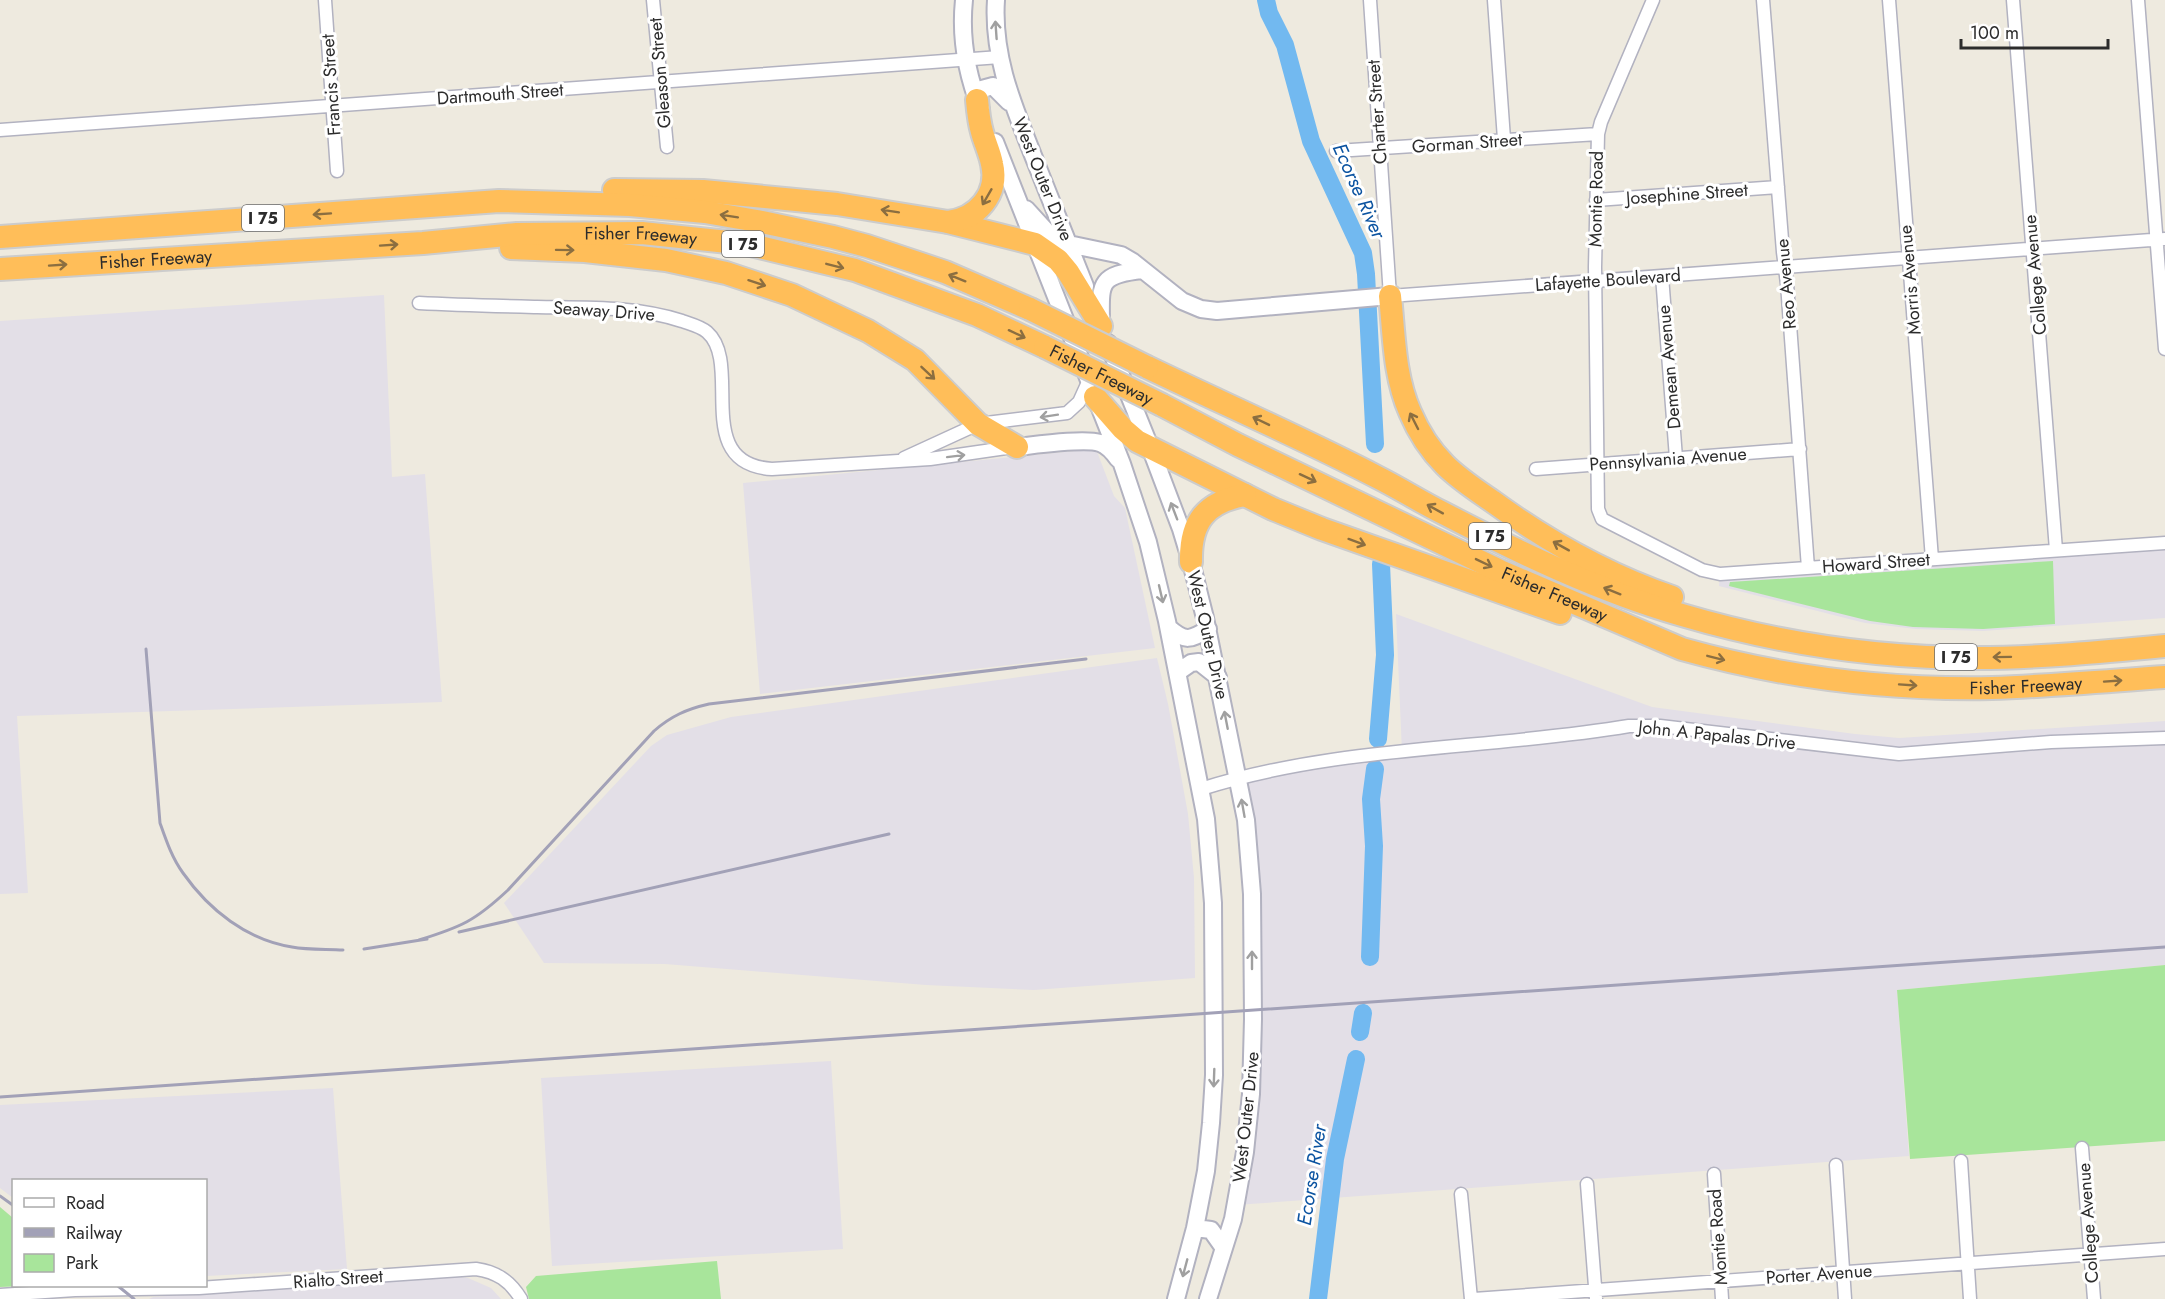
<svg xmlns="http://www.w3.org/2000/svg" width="2165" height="1299" font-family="Jost,sans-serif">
<rect width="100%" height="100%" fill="#eeeadf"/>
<!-- industrial -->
<path fill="#e3dfe7" d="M384 295 392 477 425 474 442 702 17 716 28 893 0 894V321Z
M1096 449 1114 496 1125 508 1155 648 760 694 743 483Z
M2165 543V618L1983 631 1916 629 1865 623 1719 586 1720 574Z
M1396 614 1652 707 1855 734 1899 738 2165 721V965L1897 990 1909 1156 1236 1205 1253 1065 1238 778 1402 752Z
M1157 658 1168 704 1188 814 1194 878 1195 978 1034 990 926 985 665 964 544 963 504 903 651 746 667 735 731 717Z
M831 1061 843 1249 552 1266 541 1078Z
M333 1088 347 1269 206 1276V1180H14L13 1198 0 1188V1105Z
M455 1276 468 1278 491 1288 501 1299H149L153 1297Z"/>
<!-- green -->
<path fill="#a8e59b" d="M2053 561 2055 624 1983 629 1913 627 1870 621 1729 586 1730 582Z
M2165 965V1141L1910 1159 1897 990Z
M0 1207 13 1218 14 1286H25L0 1287Z
M717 1261 721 1299H529L526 1287 536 1276Z"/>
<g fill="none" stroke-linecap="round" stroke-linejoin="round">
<!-- river -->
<path stroke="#72b9f0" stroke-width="18" d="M1266 0 1269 13 1285 45 1311 141 1363 253 1366 274 1375 444
M1378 739 1385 655 1381 564
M1370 957 1374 846 1371 799 1375 769
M1360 1032 1363 1013
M1318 1299 1335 1159 1356 1059"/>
<defs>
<path id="street" d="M325 0 337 171
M653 0 667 147
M1370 0 1390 296 2165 239
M1494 0 1504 139
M1653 0 1601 122 1598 134 1595 267 1598 509 1602 519 1702 570 1720 574 2165 543
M1763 0 1783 252 1787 284 1808 568
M1889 0 1932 559
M2013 0 2056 550
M2138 0 2165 349
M0 130 1000 57
M1336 151 1598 134
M1596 200 1778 187
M1662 276 1676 458
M419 303C458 305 498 306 537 307 586 308 636 306 682 321 690 324 700 326 707 332 744 364 690 464 772 469L930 459 1013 447
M904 458 978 424 1067 413 1079 402 1089 380
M1536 469 1800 449
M1201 789C1339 745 1487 750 1629 726H1660L1899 754 2051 742 2165 738
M2082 1148 2094 1299
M1961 1161 1970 1299
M1836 1165 1845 1299
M1714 1174 1722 1299
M1587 1184 1596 1299
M1461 1194 1471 1299
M0 1295 75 1290 199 1288 476 1269C497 1272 510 1281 521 1299
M1474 1299 2165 1249"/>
<path id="secondary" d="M964 0C960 38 967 75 981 110
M996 0C992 59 1015 109 1036 163 1052 204 1069 245 1085 286
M977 100 982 89 993 86 1009 102
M995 142 1122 464 1148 542 1167 621 1206 819 1213 903 1214 1075 1211 1123 1206 1171 1195 1228 1176 1299
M1026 209 1047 232 1059 242 1121 255 1133 262 1182 301 1201 309 1217 311 1390 296
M1101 326C1101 285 1096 275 1142 270
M1108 343 1150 447 1181 529 1191 562 1205 618 1246 820 1252 894 1253 1019 1251 1094 1245 1152 1233 1219 1208 1299
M1017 447C1036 445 1084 438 1100 443 1108 446 1113 452 1118 459
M1169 628C1185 642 1191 640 1208 629
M1178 672 1191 663 1199 662 1218 677
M1195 1228 1211 1230 1223 1247"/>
<g id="highway">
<path d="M614 190 703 191 837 204 948 222 1035 244 1058 260 1068 272 1101 326"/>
<path d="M948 222C977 219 999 194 992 164 990 153 985 143 982 132 979 122 978 111 977 100"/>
<path d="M0 237 499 201 630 205 705 212 757 221 833 237 867 246 945 272 1030 309"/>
<path d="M511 248 585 251 666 260 726 273 792 295 868 331 915 360 978 424 1017 447"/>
<path id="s1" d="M0 269 423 243 517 234 642 233 747 244 855 270 977 315 1045 347"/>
<path d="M1390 296C1394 334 1394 376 1410 412 1418 431 1430 450 1445 465 1459 479 1476 490 1492 501 1547 541 1608 575 1672 597"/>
<path d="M1147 367C1224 404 1302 438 1377 477 1399 488 1421 502 1443 513 1520 553 1599 591 1682 615 1777 643 1877 658 1976 658 2039 658 2102 652 2165 646"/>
<path d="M1095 397 1123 429 1137 441 1273 509 1322 529 1560 613"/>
<path id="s2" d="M1162 405 1238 445 1500 571 1682 649C1782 677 1888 690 1992 688 2050 686 2107 681 2165 677"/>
<path d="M1191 562C1190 521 1206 502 1245 495"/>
</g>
</defs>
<!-- street casing -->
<use href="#street" stroke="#b2b2c0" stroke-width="15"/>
<!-- secondary casing -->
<use href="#secondary" stroke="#b2b2c0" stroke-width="20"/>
<!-- highway casing -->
<use href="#highway" stroke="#ccc" stroke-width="26"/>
<!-- street -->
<use href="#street" stroke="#fff" stroke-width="12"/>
<!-- secondary -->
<use href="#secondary" stroke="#fff" stroke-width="16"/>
<!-- highway -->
<use href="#highway" stroke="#ffbe59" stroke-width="22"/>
<!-- rail -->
<path stroke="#a2a1b7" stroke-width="3" d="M146 649 160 823C166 840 172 858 183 873 209 910 247 940 292 947 308 950 326 949 343 950
M459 932 889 834
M419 940C461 927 475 921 508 890L654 731C671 716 687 709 709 704L1086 659
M364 949 427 939
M0 1097 2165 947
M0 1196 14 1206
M118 1286 134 1299"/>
<defs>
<g id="highway-bridge">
<path d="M1030 309 1147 367"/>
<path id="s3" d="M1045 347 1162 405"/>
</g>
</defs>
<!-- highway-bridge casing -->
<use href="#highway-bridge" stroke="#ccc" stroke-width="26" stroke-linecap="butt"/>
<!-- highway-bridge -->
<use href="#highway-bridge" stroke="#ffbe59" stroke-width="22"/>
</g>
<!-- one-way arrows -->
<defs><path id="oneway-shaft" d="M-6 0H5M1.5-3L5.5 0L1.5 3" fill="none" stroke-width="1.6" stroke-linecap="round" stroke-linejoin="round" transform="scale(1.5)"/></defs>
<g stroke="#a0a0a0">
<use href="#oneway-shaft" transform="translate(996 30) rotate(-94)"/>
<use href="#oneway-shaft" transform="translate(1049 416) rotate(171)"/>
<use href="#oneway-shaft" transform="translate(956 456) rotate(-7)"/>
<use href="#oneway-shaft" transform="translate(1174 511) rotate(-111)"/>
<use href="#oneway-shaft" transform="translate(1161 594) rotate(77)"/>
<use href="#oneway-shaft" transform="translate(1226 720) rotate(-101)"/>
<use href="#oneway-shaft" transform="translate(1243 808) rotate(-100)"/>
<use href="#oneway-shaft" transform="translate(1252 960) rotate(-90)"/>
<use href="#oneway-shaft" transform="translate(1214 1078) rotate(92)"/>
<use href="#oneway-shaft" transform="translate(1185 1268) rotate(105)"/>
</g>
<g stroke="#8b6e40">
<use href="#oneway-shaft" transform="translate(987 197) rotate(120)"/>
<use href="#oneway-shaft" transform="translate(890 211) rotate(-171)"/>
<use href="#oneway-shaft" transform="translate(322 214) rotate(176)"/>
<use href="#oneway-shaft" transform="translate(729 216) rotate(-171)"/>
<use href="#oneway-shaft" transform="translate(389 245) rotate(-4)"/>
<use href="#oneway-shaft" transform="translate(565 250) rotate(1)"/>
<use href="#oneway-shaft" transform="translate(58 265) rotate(-4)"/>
<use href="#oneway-shaft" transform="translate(835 266) rotate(14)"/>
<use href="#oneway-shaft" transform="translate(957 278) rotate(-158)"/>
<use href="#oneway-shaft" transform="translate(757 283) rotate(18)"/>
<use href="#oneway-shaft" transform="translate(1017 334) rotate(25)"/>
<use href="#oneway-shaft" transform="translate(928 373) rotate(43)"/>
<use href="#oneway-shaft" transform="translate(1261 421) rotate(-154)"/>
<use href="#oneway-shaft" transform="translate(1414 421) rotate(-117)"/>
<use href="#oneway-shaft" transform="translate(1308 478) rotate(25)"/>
<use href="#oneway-shaft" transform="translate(1435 509) rotate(-151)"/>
<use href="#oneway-shaft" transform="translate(1357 542) rotate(20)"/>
<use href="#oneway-shaft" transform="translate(1561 546) rotate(-151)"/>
<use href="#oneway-shaft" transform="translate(1484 563) rotate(26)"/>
<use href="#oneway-shaft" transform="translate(1612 591) rotate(-158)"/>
<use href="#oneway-shaft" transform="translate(2002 657) rotate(179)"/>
<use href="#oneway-shaft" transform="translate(1716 658) rotate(14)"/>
<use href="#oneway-shaft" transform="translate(2113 681) rotate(-4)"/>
<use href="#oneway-shaft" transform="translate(1908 685) rotate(4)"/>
</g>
<g text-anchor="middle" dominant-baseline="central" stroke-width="6" stroke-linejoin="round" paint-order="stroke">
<!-- shield labels -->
<g fill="#fff" stroke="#6b6b6b" stroke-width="1.5">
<rect x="242" y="205" width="42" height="26" rx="4.5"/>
<rect x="722" y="231" width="42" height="26" rx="4.5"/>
<rect x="1469" y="523" width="42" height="26" rx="4.5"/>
<rect x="1935" y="644" width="42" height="26" rx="4.5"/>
</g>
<g font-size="16" font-weight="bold" fill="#2c2c2c">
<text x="263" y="218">I 75</text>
<text x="743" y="244">I 75</text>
<text x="1490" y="536">I 75</text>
<text x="1956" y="657">I 75</text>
</g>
<!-- street labels -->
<g font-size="18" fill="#2c2c2c" stroke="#fff">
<text transform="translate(660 73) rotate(-95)">Gleason Street</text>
<text transform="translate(331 85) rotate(-94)">Francis Street</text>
<text transform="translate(500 94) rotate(-4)">Dartmouth Street</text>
<text transform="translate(1377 112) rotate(-94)">Charter Street</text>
<text transform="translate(1467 143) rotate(-4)">Gorman Street</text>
<text transform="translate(1043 179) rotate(68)">West Outer Drive</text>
<text transform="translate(1687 194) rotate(-4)">Josephine Street</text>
<text transform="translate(1596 199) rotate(-89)">Montie Road</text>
<text stroke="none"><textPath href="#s1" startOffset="642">Fisher Freeway</textPath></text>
<text stroke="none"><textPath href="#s1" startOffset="156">Fisher Freeway</textPath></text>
<text transform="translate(2035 275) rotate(-95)">College Avenue</text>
<text transform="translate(1608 280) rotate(-4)">Lafayette Boulevard</text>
<text transform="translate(1910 280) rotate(-95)">Morris Avenue</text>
<text transform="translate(1786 284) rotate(-95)">Reo Avenue</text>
<text transform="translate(604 311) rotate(4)">Seaway Drive</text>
<text transform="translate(1669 367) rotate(-95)">Demean Avenue</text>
<text stroke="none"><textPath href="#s3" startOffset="63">Fisher Freeway</textPath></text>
<text transform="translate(1668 459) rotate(-4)">Pennsylvania Avenue</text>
<text transform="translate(1876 563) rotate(-4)">Howard Street</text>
<text stroke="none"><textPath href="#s2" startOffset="436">Fisher Freeway</textPath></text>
<text transform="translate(1208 635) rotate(77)">West Outer Drive</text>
<text stroke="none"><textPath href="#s2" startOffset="922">Fisher Freeway</textPath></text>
<text transform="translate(1717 735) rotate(6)">John A Papalas Drive</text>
<text transform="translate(1246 1117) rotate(-84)">West Outer Drive</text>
<text transform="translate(2088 1223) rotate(-94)">College Avenue</text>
<text transform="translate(1718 1237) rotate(-94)">Montie Road</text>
<text transform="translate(1819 1274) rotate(-4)">Porter Avenue</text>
<text transform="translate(338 1279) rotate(-4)">Rialto Street</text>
</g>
<!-- water labels -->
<g font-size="20" font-style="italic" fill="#0c54a1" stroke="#fff">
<text transform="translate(1359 191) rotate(66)">Ecorse River</text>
<text transform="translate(1312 1175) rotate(-81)">Ecorse River</text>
</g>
</g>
<!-- legend -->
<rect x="12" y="1179" width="195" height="108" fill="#ffffff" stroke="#ababab" stroke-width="1.5"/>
<rect x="24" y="1198" width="30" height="9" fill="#ffffff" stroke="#ababab" stroke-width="1.5"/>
<text x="66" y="1209" font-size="18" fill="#2c2c2c">Road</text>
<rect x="24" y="1228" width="30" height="9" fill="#a2a1b7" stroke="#ababab" stroke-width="1.5"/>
<text x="66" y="1239" font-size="18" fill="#2c2c2c">Railway</text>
<rect x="24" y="1254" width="30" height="18" fill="#a8e59b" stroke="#ababab" stroke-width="1.5"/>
<text x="66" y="1269" font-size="18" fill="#2c2c2c">Park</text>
<!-- scale -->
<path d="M1961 39v9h147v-9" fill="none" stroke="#2c2c2c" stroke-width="3"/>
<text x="1970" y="39" font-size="18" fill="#2c2c2c" stroke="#ffffff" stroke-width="4.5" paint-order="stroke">100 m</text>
</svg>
